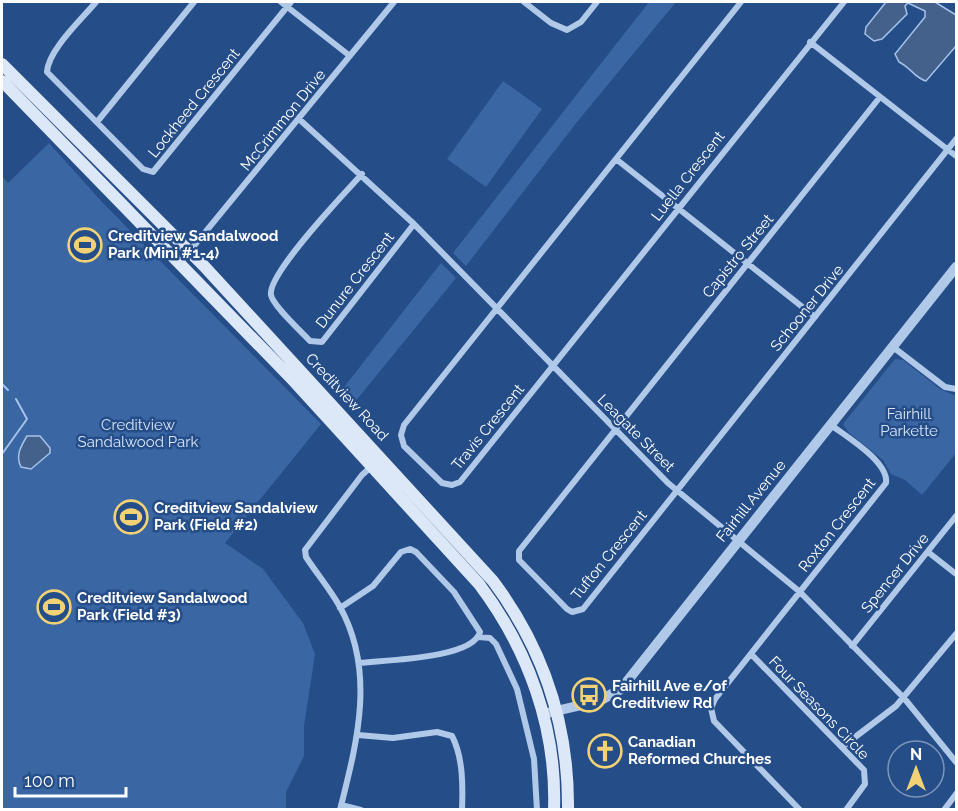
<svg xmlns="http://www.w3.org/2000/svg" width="958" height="811" font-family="Raleway,sans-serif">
<rect width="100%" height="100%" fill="#254d88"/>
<!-- green -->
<path fill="#3a66a4" d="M649 2H676L577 122 466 266 453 253Z
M503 81 542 109 486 187 447 159Z
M49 143 103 203 321 424 225 543 263 569 303 623 315 654 304 726V756L286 792V809H2V176L8 183Z
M441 263 456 278 354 403 341 391Z
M895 359 903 360 940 389 956 396V453L922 495 905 480 891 474 883 460 849 433 843 424Z"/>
<!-- water -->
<path fill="#44618b" stroke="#a5c3ea" stroke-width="1.5" d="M886 2H935L956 15V46L926 81C915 78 910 67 899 62L895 54 925 17V11L908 3 905 6 907 14 882 39 874 41 865 34 866 27Z
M27 436H40L50 448V453L31 469 21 467C15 456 21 446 27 436Z"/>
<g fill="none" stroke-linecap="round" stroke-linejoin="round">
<!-- stream -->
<path stroke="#a5c3ea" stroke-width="2" d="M2 384 8 390
M2 454 27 419 16 399"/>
<!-- minor -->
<path stroke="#b1c9e9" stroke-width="6" d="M96 2C82 19 48 50 47 72L143 169 153 172 291 2
M281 2 350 56
M524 2 551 23 567 30 581 22 597 2
M741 2 404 425 401 435 404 446 442 483 452 485 460 482 844 2
M810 42 956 156
M880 97 519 551V560L567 609 572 612 583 609 956 139
M299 119 414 224 668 483 800 592 904 698 956 762
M97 122 194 2
M616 159 815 317
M362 174C345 193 267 274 271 295 273 306 302 332 310 341L322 342 414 224
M180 263 394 2
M893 347 945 387 956 389
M928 552 956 574
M340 608 373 586 401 552 410 549 416 552 454 592 480 632C473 659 384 660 359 663
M479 637 490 638 496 644 517 689 534 759 537 810
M852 646 956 516
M751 654 864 770 865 784 846 810
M358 735 393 738 437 732 452 736C463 757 463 786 462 810
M842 747 896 706 956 634
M341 805 361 810
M340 810C357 742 376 672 340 607 330 589 317 574 306 557L305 550 362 475 372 466
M800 810 714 721 711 708 715 699 886 483C889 462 847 437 831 425
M944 810 956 794"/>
<!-- tertiary -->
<path stroke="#b1c9e9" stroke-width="10" d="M543 714 599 701 621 689 956 267"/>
<!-- secondary -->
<path stroke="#dce7f8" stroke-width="12" d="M2 64 204 266 493 581C543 648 569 726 568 810
M2 81 291 378 479 584C528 649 557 728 554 810"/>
</g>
<!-- icons -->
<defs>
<symbol id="stadium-ring" viewBox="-11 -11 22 22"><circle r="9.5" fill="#254d88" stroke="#f3d276" stroke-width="1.5"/><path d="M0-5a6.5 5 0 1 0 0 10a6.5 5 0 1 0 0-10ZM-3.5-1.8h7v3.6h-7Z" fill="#f3d276"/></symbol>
<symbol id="bus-ring" viewBox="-11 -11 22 22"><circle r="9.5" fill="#254d88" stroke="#f3d276" stroke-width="1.5"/><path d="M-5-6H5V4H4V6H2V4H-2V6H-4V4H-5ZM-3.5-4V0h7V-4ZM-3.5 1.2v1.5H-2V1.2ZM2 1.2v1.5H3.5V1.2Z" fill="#f3d276"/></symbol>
<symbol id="church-ring" viewBox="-11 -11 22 22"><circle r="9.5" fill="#254d88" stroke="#f3d276" stroke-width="1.5"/><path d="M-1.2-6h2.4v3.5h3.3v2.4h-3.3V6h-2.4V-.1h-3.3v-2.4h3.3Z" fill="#f3d276"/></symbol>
</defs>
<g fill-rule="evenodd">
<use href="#stadium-ring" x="66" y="226" width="38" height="38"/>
<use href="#stadium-ring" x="112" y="498" width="38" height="38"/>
<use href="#stadium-ring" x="35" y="588" width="38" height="38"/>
<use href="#bus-ring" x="570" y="676" width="38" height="38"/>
<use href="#church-ring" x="586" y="732" width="38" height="38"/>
</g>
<g text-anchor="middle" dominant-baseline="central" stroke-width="5" stroke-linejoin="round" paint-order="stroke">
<!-- street labels -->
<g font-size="15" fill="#fff" stroke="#254d88">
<text transform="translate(194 103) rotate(-51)">Lockheed Crescent</text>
<text transform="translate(283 120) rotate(-51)">McCrimmon Drive</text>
<text transform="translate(688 176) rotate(-52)">Luella Crescent</text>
<text transform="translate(738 256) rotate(-51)">Capistro Street</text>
<text transform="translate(355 280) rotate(-52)">Dunure Crescent</text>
<text transform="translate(807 308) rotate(-51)">Schooner Drive</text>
<text transform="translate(347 397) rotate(47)">Creditview Road</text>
<text transform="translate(488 427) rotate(-51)">Travis Crescent</text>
<text transform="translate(636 433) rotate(45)">Leagate Street</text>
<text transform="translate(751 501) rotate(-51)">Fairhill Avenue</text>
<text transform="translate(837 525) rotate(-52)">Roxton Crescent</text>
<text transform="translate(609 555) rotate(-51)">Tufton Crescent</text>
<text transform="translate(895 573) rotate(-51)">Spencer Drive</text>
<text transform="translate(819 708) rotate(46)">Four Seasons Circle</text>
</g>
<!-- poi labels -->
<g font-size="15" font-weight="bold" fill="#fff" stroke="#254d88" text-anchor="start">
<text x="108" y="236">Creditview Sandalwood<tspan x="108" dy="17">Park (Mini #1-4)</tspan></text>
<text x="154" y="508">Creditview Sandalview<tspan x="154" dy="17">Park (Field #2)</tspan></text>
<text x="77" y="598">Creditview Sandalwood<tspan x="77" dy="17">Park (Field #3)</tspan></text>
<text x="612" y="686">Fairhill Ave e/of<tspan x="612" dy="17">Creditview Rd</tspan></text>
<text x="628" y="742">Canadian<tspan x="628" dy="17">Reformed Churches</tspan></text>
</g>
<!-- park labels -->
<g font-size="15" fill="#d5e3f7" stroke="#254d88">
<text x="909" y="414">Fairhill<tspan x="909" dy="17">Parkette</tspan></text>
<text x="138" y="425">Creditview<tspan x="138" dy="17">Sandalwood Park</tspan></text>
</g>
</g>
<!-- border -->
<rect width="958" height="811" fill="none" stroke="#ffffff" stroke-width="6"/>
<!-- north arrow -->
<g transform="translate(916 769)"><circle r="28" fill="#254d88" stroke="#7c94b8" stroke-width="1.5"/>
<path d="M0-4.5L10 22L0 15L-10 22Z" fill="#f3d276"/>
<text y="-9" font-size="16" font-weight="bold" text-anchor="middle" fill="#ffffff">N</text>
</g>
<!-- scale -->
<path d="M15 787v9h111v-9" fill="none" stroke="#ffffff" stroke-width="3"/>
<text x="24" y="787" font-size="18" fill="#ffffff" stroke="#254d88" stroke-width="4.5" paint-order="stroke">100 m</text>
</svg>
